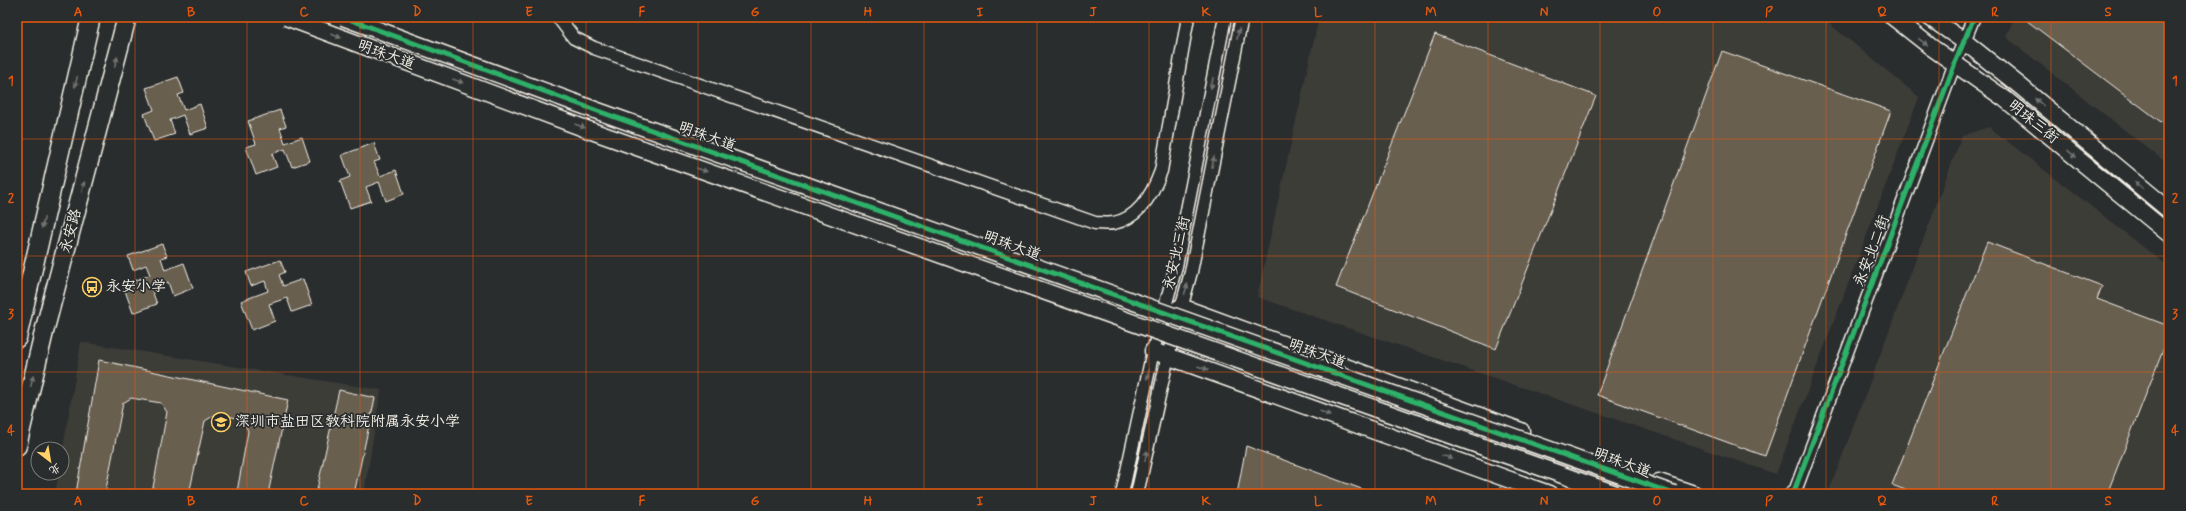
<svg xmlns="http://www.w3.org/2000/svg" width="2186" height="511" font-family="Mynerve,'LXGW WenKai TC',sans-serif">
<rect width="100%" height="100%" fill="#2a2d2e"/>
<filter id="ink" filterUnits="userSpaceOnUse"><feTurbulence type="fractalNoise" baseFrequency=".025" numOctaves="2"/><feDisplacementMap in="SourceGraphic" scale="8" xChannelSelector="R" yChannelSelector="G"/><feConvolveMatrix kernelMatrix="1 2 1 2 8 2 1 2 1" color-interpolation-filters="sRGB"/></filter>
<g filter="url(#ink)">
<!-- built -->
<path fill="#3d3c38" d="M1319 17H1821L1919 97 1776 474 1257 297Z
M2014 17H2169V165L2006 37Z
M1989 127 2169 267V494H1828L1962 136Z
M81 342 381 390 364 494H55L59 473H62V454Z"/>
<!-- building -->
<path fill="#695e50" stroke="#f4f1e8" d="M2022 17H2169V128Z
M1435 34 1596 96 1496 349 1336 287Z
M1722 51 1891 111 1765 456 1597 395Z
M178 77 184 93 178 95 184 110 200 104 208 128 190 134 183 115 170 120 175 134 154 141 144 114 154 110 146 88Z
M280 110 286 126 280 128 285 143 302 137 310 161 292 167 285 149 272 154 277 167 256 175 246 147 256 144 248 121Z
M374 143 380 160 374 162 380 176 396 170 404 194 386 201 379 182 366 187 371 201 350 208 340 181 350 177 342 155Z
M1987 242 2102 286 2097 299 2169 326V335L2107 494H1916L1892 485Z
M162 244 167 256 161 258 165 270 184 263 193 288 173 296 168 282 151 288 157 304 133 313 123 285 150 275 146 265 133 270 128 256Z
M280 260 285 272 279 275 283 286 303 279 312 305 292 312 287 298 269 304 275 321 252 330 241 301 268 291 265 281 251 286 246 272Z
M99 360 288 400 268 494 237 492 248 431 242 419 216 414 205 421 189 494 152 493 167 412 161 403 131 398 123 403 105 494 76 493Z
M339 390 375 398 354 494H316Z
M1246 446 1375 494H1237Z"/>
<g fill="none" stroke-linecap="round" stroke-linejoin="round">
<defs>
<path id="minor" d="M558 17 574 38 594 48 1095 223C1101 223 1108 224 1114 223 1139 218 1153 193 1161 171L1188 17
M1122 494 1153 351 1176 266 1225 17
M1137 494 1168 356 1191 272 1242 17
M1794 494 1955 63 1974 17"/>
<path id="tertiary" d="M1893 17 1931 47 2005 99 2169 234
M1929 17 1965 42 2020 86 2169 210
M1161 319 1181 307 1521 431
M1153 351 1549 494
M1659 482 1694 494
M1793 494H1794"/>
<path id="secondary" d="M17 338 91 17
M17 446 44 332 127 17"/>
</defs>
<!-- minor casing -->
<use href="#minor" stroke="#f4f1e8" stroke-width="15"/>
<!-- tertiary casing -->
<use href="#tertiary" stroke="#f4f1e8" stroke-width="19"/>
<!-- secondary casing -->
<use href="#secondary" stroke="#f4f1e8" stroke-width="21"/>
<!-- minor -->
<use href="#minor" stroke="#2a2d2e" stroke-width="12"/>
<!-- tertiary -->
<use href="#tertiary" stroke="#2a2d2e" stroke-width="16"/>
<!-- secondary -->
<use href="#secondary" stroke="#2a2d2e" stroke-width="18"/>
<defs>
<path id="tertiary-bridge" d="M286 17 589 130 1616 494
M343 17 595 110 1674 494"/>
</defs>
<!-- tertiary-bridge casing -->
<use href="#tertiary-bridge" stroke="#f4f1e8" stroke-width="19" stroke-linecap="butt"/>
<!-- tertiary-bridge -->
<use href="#tertiary-bridge" stroke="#2a2d2e" stroke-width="16"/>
<defs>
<path id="cycleway" d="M343 17 595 110 1674 494
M1793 494 1955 63 1974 17"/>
</defs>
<!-- cycleway casing -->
<use href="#cycleway" stroke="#2a2d2e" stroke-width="8"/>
<!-- cycleway -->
<use href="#cycleway" stroke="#2db169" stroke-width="5"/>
</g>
<!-- one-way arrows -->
<defs><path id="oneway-solid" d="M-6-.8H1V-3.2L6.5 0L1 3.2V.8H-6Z"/></defs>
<g fill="#71726f">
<use href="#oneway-solid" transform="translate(1238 34) rotate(-79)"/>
<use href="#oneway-solid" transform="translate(336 36) rotate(20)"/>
<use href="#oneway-solid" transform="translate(1923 42) rotate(38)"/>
<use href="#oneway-solid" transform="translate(116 62) rotate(-75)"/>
<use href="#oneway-solid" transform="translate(458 81) rotate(20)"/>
<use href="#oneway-solid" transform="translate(76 82) rotate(103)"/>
<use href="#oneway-solid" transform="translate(1212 83) rotate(101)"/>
<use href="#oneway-solid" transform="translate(2039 102) rotate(-140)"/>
<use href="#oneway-solid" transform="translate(580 126) rotate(20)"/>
<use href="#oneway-solid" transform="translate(2072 154) rotate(39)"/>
<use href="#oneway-solid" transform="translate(1213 162) rotate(-79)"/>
<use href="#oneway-solid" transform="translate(702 170) rotate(19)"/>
<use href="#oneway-solid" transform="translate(2139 185) rotate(-140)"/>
<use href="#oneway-solid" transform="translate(83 187) rotate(-75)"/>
<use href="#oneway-solid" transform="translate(43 223) rotate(103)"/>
<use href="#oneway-solid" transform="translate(1186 289) rotate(-74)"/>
<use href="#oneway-solid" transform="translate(1203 368) rotate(19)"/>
<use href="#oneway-solid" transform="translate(1148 374) rotate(102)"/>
<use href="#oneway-solid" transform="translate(32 381) rotate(-77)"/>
<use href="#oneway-solid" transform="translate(1325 413) rotate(20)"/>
<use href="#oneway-solid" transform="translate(1146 456) rotate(-77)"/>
<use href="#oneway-solid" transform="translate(1447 457) rotate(20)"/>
</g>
</g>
<!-- grid -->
<path fill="none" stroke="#e8590c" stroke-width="1" stroke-opacity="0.55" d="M135 17V494M247 17V494M360 17V494M473 17V494M586 17V494M698 17V494M811 17V494M924 17V494M1037 17V494M1149 17V494M1262 17V494M1375 17V494M1488 17V494M1600 17V494M1713 17V494M1826 17V494M1939 17V494M2051 17V494M17 139H2169M17 256H2169M17 372H2169"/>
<!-- icons -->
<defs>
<symbol id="bus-ring" viewBox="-11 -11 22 22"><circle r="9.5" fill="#2a2d2e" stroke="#ffd166" stroke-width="1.5"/><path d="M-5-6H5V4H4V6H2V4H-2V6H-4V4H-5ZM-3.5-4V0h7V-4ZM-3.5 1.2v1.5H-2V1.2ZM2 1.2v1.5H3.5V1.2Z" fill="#ffd166"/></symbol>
<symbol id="school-ring" viewBox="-11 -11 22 22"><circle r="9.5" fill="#2a2d2e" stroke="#ffd166" stroke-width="1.5"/><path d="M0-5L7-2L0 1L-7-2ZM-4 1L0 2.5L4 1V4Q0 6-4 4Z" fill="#ffd166"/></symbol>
</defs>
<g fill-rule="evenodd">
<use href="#bus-ring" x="81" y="276" width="22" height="22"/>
<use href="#school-ring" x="210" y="411" width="22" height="22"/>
</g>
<g text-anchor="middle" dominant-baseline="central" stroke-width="3.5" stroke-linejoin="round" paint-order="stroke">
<!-- street labels -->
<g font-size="15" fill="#f4f1e8" stroke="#2a2d2e">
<text transform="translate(386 55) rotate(20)">明珠大道</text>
<text transform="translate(2033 122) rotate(39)">明珠三街</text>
<text transform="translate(707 137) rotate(20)">明珠大道</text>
<text transform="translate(71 231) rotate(-75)">永安路</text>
<text transform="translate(1012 246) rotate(20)">明珠大道</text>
<text transform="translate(1872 251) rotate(-69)">永安北二街</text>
<text transform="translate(1177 253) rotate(-77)">永安北三街</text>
<text transform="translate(1317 354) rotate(20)">明珠大道</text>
<text transform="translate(1622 463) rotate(20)">明珠大道</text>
</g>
<!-- poi labels -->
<g font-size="15" fill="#f4f1e8" stroke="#2a2d2e" text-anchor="start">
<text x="106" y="287">永安小学</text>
<text x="235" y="422">深圳市盐田区教科院附属永安小学</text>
</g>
</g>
<!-- margin -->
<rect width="2186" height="511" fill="none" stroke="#2a2d2e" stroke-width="44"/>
<!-- north arrow -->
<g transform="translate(50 461) rotate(149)"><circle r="19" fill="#2a2d2e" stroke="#7b7b78"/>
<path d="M0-3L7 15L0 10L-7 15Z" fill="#ffd166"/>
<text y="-6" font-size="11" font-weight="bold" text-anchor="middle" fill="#f4f1e8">北</text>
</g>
<rect x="22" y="22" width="2142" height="467" fill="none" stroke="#e8590c" stroke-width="1.5"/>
<g font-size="13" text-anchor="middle" font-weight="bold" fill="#e8590c">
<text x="78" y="16">A</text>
<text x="191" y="16">B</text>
<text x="304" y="16">C</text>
<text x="417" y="16">D</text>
<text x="529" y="16">E</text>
<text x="642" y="16">F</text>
<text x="755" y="16">G</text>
<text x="868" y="16">H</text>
<text x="980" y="16">I</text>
<text x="1093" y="16">J</text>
<text x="1206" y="16">K</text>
<text x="1318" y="16">L</text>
<text x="1431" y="16">M</text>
<text x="1544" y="16">N</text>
<text x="1657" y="16">O</text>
<text x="1769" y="16">P</text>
<text x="1882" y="16">Q</text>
<text x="1995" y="16">R</text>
<text x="2108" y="16">S</text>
<text x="11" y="85">1</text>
<text x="2175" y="85">1</text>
<text x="11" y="202">2</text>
<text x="2175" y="202">2</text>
<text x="11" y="318">3</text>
<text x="2175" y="318">3</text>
<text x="11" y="435">4</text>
<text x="2175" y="435">4</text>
<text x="78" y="505">A</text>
<text x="191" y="505">B</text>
<text x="304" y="505">C</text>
<text x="417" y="505">D</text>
<text x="529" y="505">E</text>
<text x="642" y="505">F</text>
<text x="755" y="505">G</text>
<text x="868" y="505">H</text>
<text x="980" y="505">I</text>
<text x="1093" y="505">J</text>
<text x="1206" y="505">K</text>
<text x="1318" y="505">L</text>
<text x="1431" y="505">M</text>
<text x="1544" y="505">N</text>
<text x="1657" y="505">O</text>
<text x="1769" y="505">P</text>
<text x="1882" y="505">Q</text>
<text x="1995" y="505">R</text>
<text x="2108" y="505">S</text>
</g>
</svg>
